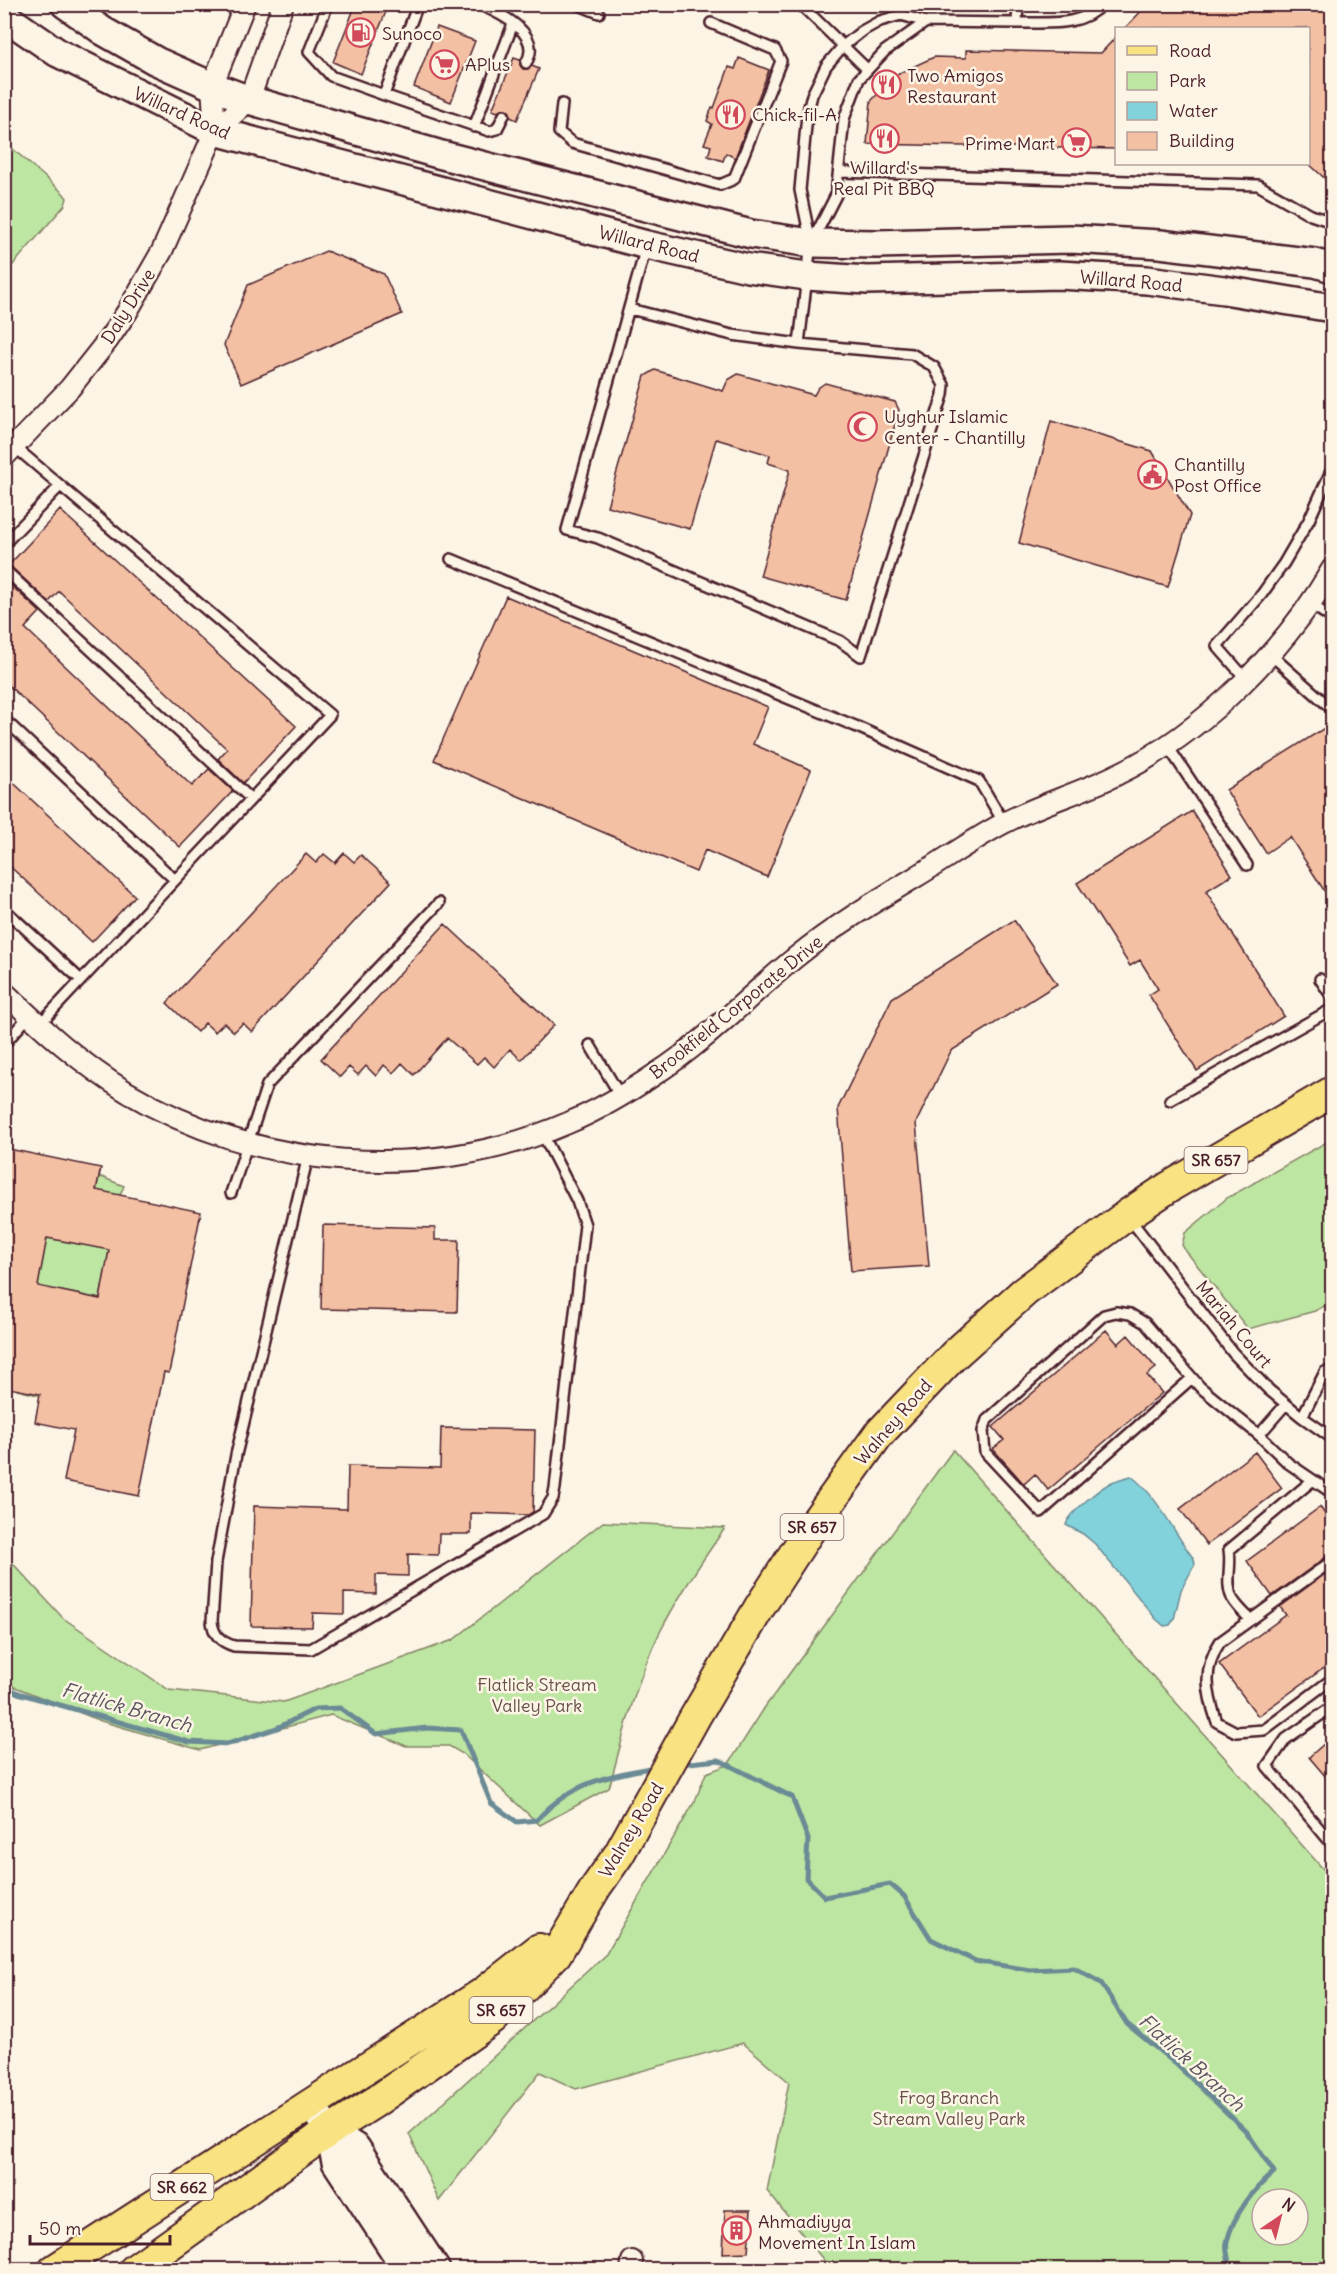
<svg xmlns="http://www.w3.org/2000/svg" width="1337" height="2274" font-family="Delius,sans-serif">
<rect width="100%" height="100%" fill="#fcf5e5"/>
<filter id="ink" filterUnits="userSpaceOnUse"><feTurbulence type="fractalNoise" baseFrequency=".0167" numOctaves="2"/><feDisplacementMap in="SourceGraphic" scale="12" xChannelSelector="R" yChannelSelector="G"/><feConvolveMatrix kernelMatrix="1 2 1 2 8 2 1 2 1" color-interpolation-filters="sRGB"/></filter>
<g filter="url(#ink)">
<!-- green -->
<path fill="#bde6a2" stroke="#848266" stroke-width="1.5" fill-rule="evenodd" d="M5 142 63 193 67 198 65 205 5 274Z
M1332 1139V1302L1315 1311 1248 1329 1185 1250 1182 1245 1185 1233 1227 1198Z
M99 1176 124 1186 120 1195 100 1299 61 1291 38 1395 17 1390 43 1258 5 1250 9 1230 85 1245Z
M953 1450 1332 1879V2269H831L767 2191 789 2082 743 2043 576 2089 540 2072 439 2201 409 2134 606 1954 695 1801 706 1773 728 1765 765 1707ZM1262 2199H1298V2235H1262Z
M603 1522 725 1528C701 1562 678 1597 659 1634 635 1683 623 1737 609 1788L540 1825 463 1754 449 1746H406L331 1715 200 1750 101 1721 5 1683V1555L63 1618 169 1690 284 1702 453 1640Z"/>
<!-- water -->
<path fill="#81d2db" stroke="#6b8a95" stroke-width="1.5" d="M1131 1476C1159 1497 1173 1532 1194 1559L1195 1564 1181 1590 1174 1619 1170 1625 1164 1626 1156 1619 1095 1544 1083 1534 1066 1525C1069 1513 1100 1488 1112 1482 1118 1479 1125 1478 1131 1476Z"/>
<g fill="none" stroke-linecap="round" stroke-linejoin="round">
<!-- stream -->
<path stroke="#6b8a95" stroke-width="5" d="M4 1686 18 1693 189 1742 228 1744 277 1728 315 1709 340 1708 376 1734 427 1728 461 1730 491 1803 517 1822 537 1820C569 1783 610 1775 655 1767
M679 1764 719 1760 792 1797 808 1839 806 1878 825 1897 890 1884 904 1896 931 1939 975 1961 1030 1970 1074 1968 1101 1983 1127 2024 1176 2064 1246 2131 1274 2172C1253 2190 1233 2215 1227 2242 1225 2250 1229 2261 1231 2270"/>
</g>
<!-- building -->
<path fill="#f3c0a4" stroke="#4a1f2b" stroke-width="1.5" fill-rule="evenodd" d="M356 4H389L361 74 333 62Z
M1148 4H1332V185L1308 163V28H1125Z
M437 27 475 41 451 102 414 87Z
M1116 37V149L867 144 871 101 897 74 934 57 966 58V50L1101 53Z
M514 58 520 60V65L523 69H528L532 66 539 69 517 120 510 117V112L506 109H501L498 112 492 110Z
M739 58 769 70 735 158 726 153 723 161 708 156 711 146 704 144 712 124 707 121 712 107 714 108 729 67 735 69Z
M326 251 384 274 402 314 241 384 224 345 248 285Z
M655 370 723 391 728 380 738 374 814 395 818 388 825 383 895 402 899 410 846 600 760 576 790 470 768 463 770 455 716 439 690 529 607 506 645 376Z
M1051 421 1152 451 1190 515 1168 587 1019 543Z
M60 510 296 726 243 783 218 759 227 749 59 591 49 602 9 565Z
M4 579 40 612 25 628 192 786 209 769 233 791 180 847 4 681Z
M506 596 768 707 753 744 811 770 767 877 705 850 696 872 434 760Z
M1326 727 1332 737V903L1290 837 1266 853 1226 790Z
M4 774 135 896 92 942 4 861Z
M1192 811 1232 875 1206 891 1284 1016 1197 1071 1149 995 1158 989 1140 960 1130 966 1077 883Z
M344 853 354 862 361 855 391 882 252 1032 243 1023 234 1032 224 1023 215 1032 205 1023 197 1032 167 1003 306 854 316 863 324 854 335 863Z
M1014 920 1057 984 951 1051 916 1123 929 1266 851 1271 838 1108 892 998Z
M445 924 554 1025 521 1060 510 1049 494 1067 484 1057 477 1064 447 1038 414 1075 402 1063 393 1073 384 1065 376 1076 366 1066 358 1075 349 1067 340 1077 321 1059Z
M4 1148 101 1168 96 1190 201 1212 169 1373 164 1372 139 1496 64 1481 74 1430 35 1422 40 1394 4 1387ZM47 1238 109 1250 100 1299 38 1286Z
M323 1225 435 1228V1240H459L457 1312 321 1309Z
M1106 1330 1118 1344 1128 1335 1156 1368 1147 1375 1162 1393 1048 1490 1035 1474 1024 1484 993 1449 1004 1440 993 1427Z
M441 1428 535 1430 533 1512 528 1515 471 1513V1534H439L438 1555 408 1554V1576L376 1575V1594L344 1593V1614L313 1613 312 1627 251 1626 254 1506 347 1509 348 1466 440 1468Z
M1255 1452 1282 1488 1207 1545 1180 1509Z
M1320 1507 1332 1524V1554L1328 1556 1272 1596 1247 1561Z
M1332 1569V1662L1258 1716 1219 1664 1286 1615 1280 1607Z
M1332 1737V1784L1309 1757Z
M725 2210H751L748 2252 723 2253Z"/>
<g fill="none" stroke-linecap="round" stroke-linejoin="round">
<defs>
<path id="lane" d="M328 4 309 52 331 76 384 95 418 4
M478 4C500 13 544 34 526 63
M577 4 599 13
M800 4 867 69
M1017 23C1046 22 1081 28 1102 4
M384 95 489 131 497 129 504 115
M562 104 559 132 572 143 720 185 734 179 781 61 775 50 711 23
M474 127 513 24
M839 172 1258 185 1311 215 1332 222
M813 240 836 195 844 119 859 79 885 51 926 22
M630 309 732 335 799 344 912 354 934 367 944 385 943 395 861 656 840 641 598 538 567 530 646 247
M799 344 811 243 800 190 807 115 812 95 826 66 843 46 862 31 880 21 901 15 926 22 1017 23 1018 4
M15 447 330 715 39 1025
M4 544 60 486
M451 559 855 726 979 781 1004 823
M4 569 251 799
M1310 604 1332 618
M1270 654 1332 709
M1246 679 1217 646 1262 594 1284 563 1309 520 1332 469
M4 719 175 880
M1167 745 1247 865
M4 909 81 980
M1320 979 1332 997
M4 1044 29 1016
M590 1045 621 1097
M1170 1100 1332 1009
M308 1156 236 1455 216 1562 212 1621C213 1635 221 1642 234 1646L311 1649 543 1514 553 1498 555 1488 585 1225 577 1201 542 1133
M231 1193 267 1085 439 903
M1130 1219 1233 1353 1269 1390 1302 1417 1332 1438
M1192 1378 1041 1512 985 1452 983 1431 987 1420 1104 1315 1116 1312 1130 1314 1145 1323 1200 1387 1259 1435 1288 1463 1332 1493
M1302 1417 1325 1372 1332 1375
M1259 1435 1286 1404
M1332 1561 1220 1642C1202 1669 1207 1693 1217 1722L1236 1732 1264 1730 1332 1679
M1251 1620C1245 1614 1236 1606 1232 1598 1225 1583 1232 1565 1229 1550L1313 1480
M1332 1707 1286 1739 1267 1766 1332 1844"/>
<path id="street" d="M215 131 212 86 245 4
M4 457 70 388 108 340 127 312 162 251 215 131 249 100 283 4
M4 992C43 1029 81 1064 127 1092 257 1170 427 1184 568 1123 599 1110 629 1092 657 1073 708 1040 749 995 796 957 833 927 874 902 914 878 944 860 972 840 1002 824 1039 804 1081 793 1118 774 1203 733 1285 650 1332 569
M631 2270 632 2261"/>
<path id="secondary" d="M65 4 103 31 156 61 212 86 249 100 438 154 751 234 811 243 877 244 1070 239 1160 244 1315 263 1332 268
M4 16 58 53 215 131 647 245 748 268 807 276 867 280 1059 275 1147 280 1224 290 1332 308
M318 2115 329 2131 356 2148 436 2270
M329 2131 336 2162 407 2270"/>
<path id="primary" d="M54 2270 483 1993 539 1949
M134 2270 329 2131 375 2102 493 2019 556 1954 596 1887 619 1854 695 1717 759 1608 809 1531 878 1435 954 1355 1024 1292 1127 1215 1169 1187 1332 1092"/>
</defs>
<!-- lane casing -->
<use href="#lane" stroke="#4a1f2b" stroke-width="14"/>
<!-- street casing -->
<use href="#street" stroke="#4a1f2b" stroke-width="24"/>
<!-- secondary casing -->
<use href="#secondary" stroke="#4a1f2b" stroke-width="32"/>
<!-- primary casing -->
<use href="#primary" stroke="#4a1f2b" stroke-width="34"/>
<!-- lane -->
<use href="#lane" stroke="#fcf5e5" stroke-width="9"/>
<!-- street -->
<use href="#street" stroke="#fcf5e5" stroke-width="20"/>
<!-- secondary -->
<use href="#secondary" stroke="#fcf5e5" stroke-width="27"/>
<!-- primary -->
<use href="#primary" stroke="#f8e281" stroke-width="30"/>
</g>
</g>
<!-- icons -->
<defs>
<symbol id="fuel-ring" viewBox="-11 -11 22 22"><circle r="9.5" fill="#fcf5e5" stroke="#d1495b" stroke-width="1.5"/><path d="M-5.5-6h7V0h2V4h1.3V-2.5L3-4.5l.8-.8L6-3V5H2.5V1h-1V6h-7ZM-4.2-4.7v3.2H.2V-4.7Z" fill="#d1495b"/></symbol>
<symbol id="supermarket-ring" viewBox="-11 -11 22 22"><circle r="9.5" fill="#fcf5e5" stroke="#d1495b" stroke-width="1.5"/><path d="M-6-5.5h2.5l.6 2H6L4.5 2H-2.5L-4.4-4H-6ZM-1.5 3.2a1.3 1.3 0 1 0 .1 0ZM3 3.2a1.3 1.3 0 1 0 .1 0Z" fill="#d1495b"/></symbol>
<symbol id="restaurant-ring" viewBox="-11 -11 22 22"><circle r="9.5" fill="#fcf5e5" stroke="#d1495b" stroke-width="1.5"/><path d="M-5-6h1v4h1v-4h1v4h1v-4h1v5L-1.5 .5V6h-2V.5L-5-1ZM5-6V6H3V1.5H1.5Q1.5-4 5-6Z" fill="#d1495b"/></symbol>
<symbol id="mosque-ring" viewBox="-11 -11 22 22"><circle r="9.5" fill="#fcf5e5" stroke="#d1495b" stroke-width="1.5"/><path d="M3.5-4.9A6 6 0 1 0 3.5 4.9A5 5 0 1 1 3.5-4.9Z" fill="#d1495b"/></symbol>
<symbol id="civic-ring" viewBox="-11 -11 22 22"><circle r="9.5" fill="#fcf5e5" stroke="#d1495b" stroke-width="1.5"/><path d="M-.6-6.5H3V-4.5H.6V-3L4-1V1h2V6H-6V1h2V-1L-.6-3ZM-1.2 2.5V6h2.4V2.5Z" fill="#d1495b"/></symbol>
<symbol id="building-ring" viewBox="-11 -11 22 22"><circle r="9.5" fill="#fcf5e5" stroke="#d1495b" stroke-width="1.5"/><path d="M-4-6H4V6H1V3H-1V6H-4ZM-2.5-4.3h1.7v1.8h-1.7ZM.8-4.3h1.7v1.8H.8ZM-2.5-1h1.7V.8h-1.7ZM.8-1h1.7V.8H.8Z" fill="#d1495b"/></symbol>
</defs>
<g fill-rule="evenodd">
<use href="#fuel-ring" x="344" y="16" width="33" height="33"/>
<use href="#supermarket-ring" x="428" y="48" width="33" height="33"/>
<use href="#restaurant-ring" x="870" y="68" width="33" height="33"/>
<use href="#restaurant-ring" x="714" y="98" width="33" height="33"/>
<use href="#restaurant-ring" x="868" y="122" width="33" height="33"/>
<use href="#supermarket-ring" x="1060" y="126" width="33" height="33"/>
<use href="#mosque-ring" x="846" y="410" width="33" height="33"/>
<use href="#civic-ring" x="1136" y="458" width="33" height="33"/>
<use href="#building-ring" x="720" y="2214" width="33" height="33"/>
</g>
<g text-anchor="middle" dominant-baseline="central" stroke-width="5" stroke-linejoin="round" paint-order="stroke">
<!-- shield labels -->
<g fill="#fcf5e5" stroke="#7f5f63" stroke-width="1.5">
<rect x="1184.5" y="1147" width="63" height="26" rx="4.5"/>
<rect x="780.5" y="1514" width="63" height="26" rx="4.5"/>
<rect x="469.5" y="1997" width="63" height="26" rx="4.5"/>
<rect x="150.5" y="2174" width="63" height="26" rx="4.5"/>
</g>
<g font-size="16" font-weight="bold" fill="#4a1f2b">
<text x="1216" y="1160">SR 657</text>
<text x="812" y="1527">SR 657</text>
<text x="501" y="2010">SR 657</text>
<text x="182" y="2187">SR 662</text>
</g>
<!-- poi labels -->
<g font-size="18" fill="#4a1f2b" stroke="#fcf5e5" text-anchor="start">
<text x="382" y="33">Sunoco</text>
<text x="465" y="64">APlus</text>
<text x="907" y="75">Two Amigos<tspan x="907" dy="21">Restaurant</tspan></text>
<text x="752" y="114">Chick-fil-A</text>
<text x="1055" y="143" text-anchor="end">Prime Mart</text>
<text x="884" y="167" text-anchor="middle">Willard's<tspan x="884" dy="21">Real Pit BBQ</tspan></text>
<text x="884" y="416">Uyghur Islamic<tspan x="884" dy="21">Center - Chantilly</tspan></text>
<text x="1174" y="464">Chantilly<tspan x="1174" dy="21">Post Office</tspan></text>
<text x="758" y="2221">Ahmadiyya<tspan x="758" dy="21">Movement In Islam</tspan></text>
</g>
<!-- street labels -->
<g font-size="18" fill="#4a1f2b" stroke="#fcf5e5">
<text transform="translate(182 113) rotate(24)">Willard Road</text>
<text transform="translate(649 244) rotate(14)">Willard Road</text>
<text transform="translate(1131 281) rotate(5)">Willard Road</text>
<text transform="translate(128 306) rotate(-58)">Daly Drive</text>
<text transform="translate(736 1007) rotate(-39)">Brookfield Corporate Drive</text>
<text transform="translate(1234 1324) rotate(50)">Mariah Court</text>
<text transform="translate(893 1422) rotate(-49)">Walney Road</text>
<text transform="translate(631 1830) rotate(-59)">Walney Road</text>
</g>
<!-- park labels -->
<g font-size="18" fill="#675149" stroke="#fcf5e5">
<text x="537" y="1684">Flatlick Stream<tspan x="537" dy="21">Valley Park</tspan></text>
<text x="949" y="2097">Frog Branch<tspan x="949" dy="21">Stream Valley Park</tspan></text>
</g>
<!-- water labels -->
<g font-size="20" font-style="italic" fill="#5a5560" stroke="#fcf5e5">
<text transform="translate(127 1707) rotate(16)">Flatlick Branch</text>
<text transform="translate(1192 2062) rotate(42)">Flatlick Branch</text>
</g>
</g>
<!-- margin -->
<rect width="1337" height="2274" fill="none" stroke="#fcf5e5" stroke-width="24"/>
<rect x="12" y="12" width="1313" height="2250" fill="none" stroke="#4a1f2b" stroke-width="2" filter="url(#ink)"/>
<!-- legend -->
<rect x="1115" y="27" width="195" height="138" fill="#fcf5e5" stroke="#b59f9b" stroke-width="1.5"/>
<rect x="1127" y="46" width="30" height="9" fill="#f8e281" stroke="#b59f9b" stroke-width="1.5"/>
<text x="1169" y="57" font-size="18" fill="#4a1f2b">Road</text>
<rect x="1127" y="72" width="30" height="18" fill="#bde6a2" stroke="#b59f9b" stroke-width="1.5"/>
<text x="1169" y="87" font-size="18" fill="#4a1f2b">Park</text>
<rect x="1127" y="102" width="30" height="18" fill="#81d2db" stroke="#b59f9b" stroke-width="1.5"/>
<text x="1169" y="117" font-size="18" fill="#4a1f2b">Water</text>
<rect x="1127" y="132" width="30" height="18" fill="#f3c0a4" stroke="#b59f9b" stroke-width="1.5"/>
<text x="1169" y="147" font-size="18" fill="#4a1f2b">Building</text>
<!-- north arrow -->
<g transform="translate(1280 2217) rotate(35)"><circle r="28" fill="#fcf5e5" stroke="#b59f9b" stroke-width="1.5"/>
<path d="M0-4.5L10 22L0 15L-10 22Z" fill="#d1495b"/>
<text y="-9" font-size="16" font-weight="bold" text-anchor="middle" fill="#4a1f2b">N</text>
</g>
<!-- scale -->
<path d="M30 2235v9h140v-9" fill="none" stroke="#4a1f2b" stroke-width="3"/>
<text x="39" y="2235" font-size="18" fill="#4a1f2b" stroke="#fcf5e5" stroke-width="4.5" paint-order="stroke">50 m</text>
</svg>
